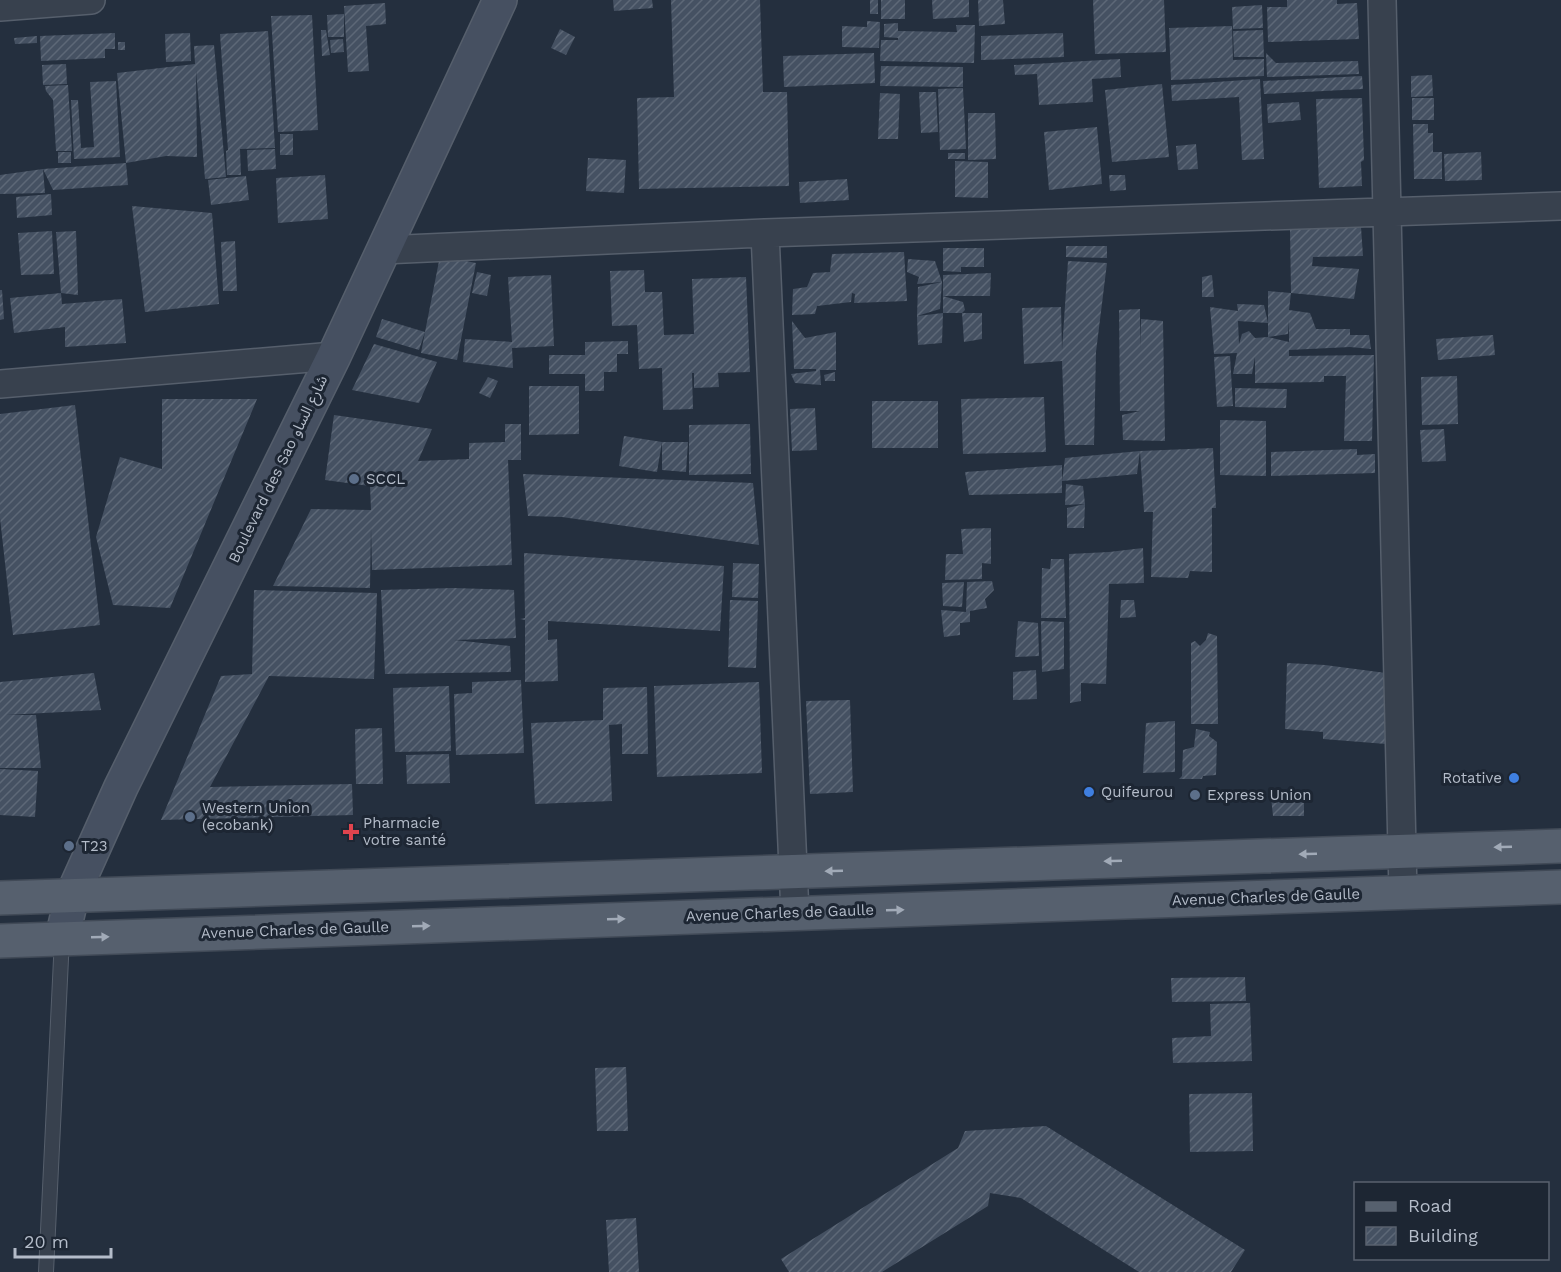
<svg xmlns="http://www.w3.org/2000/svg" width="1561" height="1272" font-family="'Work Sans','Noto Sans Arabic',sans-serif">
<defs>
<pattern id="building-hatch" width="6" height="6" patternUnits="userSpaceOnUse" patternTransform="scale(1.5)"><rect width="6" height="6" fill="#455162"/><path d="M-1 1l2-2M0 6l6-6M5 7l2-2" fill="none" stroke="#5d6877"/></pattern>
</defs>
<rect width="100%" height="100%" fill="#242f3e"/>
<!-- building -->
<path fill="url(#building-hatch)" d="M613 0H652L653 8 614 11Z
M671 0H760L763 92H787L789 186 639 189 637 98 674 97Z
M870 0H878V14H870Z
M881 0H905V19H881Z
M932 0H969V17L933 19Z
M978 0H1003L1005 24 979 26Z
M1093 0H1164L1166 52 1095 54Z
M1287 0H1337V4L1357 3 1359 39 1268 42 1267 7H1287Z
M385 3 386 24 366 26 369 71 348 72 344 6Z
M1262 5 1263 28 1233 29 1232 7Z
M344 14V37H328L327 15Z
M312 15 318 130 278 132 271 16Z
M867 21 880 22 879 48 842 47V26L867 27Z
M898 23V31L957 32 956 25H975L974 63 880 61 881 40H898V38L884 37V24Z
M1232 26 1233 60 1264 59V76L1171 80 1169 28Z
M560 29 575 37 566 55 551 48Z
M321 30H326L330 55 322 56Z
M1263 30 1264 57H1234L1233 31Z
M268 31 275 148 240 149 241 175H227L226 151 228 150 220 34Z
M115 33V49H105V58L41 61 40 36Z
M190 33 191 61 166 62 165 34Z
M1063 33 1064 57 981 60V36Z
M37 36V43L15 44 14 38Z
M343 39 344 52 331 53 330 40Z
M118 42H125V50H118Z
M214 45 226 177 205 179 196 70 197 157 166 156 126 163 117 73 195 64 194 46Z
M874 53 875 83 784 87 783 56Z
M1266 53 1276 63 1358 61 1359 74 1267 77Z
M1120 59 1121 77 1092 79 1093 102 1039 105 1037 74 1015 75 1014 65Z
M66 64 67 84 43 85 42 65Z
M881 66 963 67V87L880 86Z
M1432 75 1433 96 1411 97V76Z
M1362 76 1363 89 1264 94 1263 81Z
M1260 79 1264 159 1242 160 1239 97 1172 101 1171 85Z
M116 81 120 157 74 159 71 100H78L81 148 94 147 90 82Z
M1162 84 1169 157 1112 162 1105 90Z
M68 85 72 151H56L53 100 46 91 45 86Z
M963 88 966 149 940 150 938 89Z
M919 92H936L938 132 921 133Z
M880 93 900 94 898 139H878Z
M1362 98 1364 160 1361 162 1362 186 1319 188 1316 99Z
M1412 98H1434V120H1412Z
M1299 102 1301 120 1268 123 1267 104Z
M968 113H995L996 159 968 160Z
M1413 124H1428V133H1433V152H1442V179H1414Z
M1097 127 1102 184 1049 190 1044 132Z
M280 134H293V155H280Z
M1196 144 1198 169 1178 170 1176 146Z
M275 149 276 169 248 171 247 150Z
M58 152H71V163H58Z
M1481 152 1482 180 1445 181 1444 154Z
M948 153H965V159H948Z
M588 158 626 160 624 193 586 191Z
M955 161 988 162V198L955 197Z
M126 163 128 185 53 190 43 169Z
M43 169 45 193 0 194V175Z
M325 175 328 219 278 223 276 178Z
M1109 175H1125L1126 190 1110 191Z
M246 176 249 200 211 205 208 180Z
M847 179 849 200 800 203 799 182Z
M51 194 52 215 17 218 16 197Z
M132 206 212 213 219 304 145 312Z
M1361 227 1363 256 1313 257 1312 266 1359 269 1354 299 1291 293 1290 229Z
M52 231 54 274 21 275 18 233Z
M76 231 78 295 61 293 56 232Z
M235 241 237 291H223L221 242Z
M1066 246H1107V258L1066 257Z
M943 248H984V267H961V272L943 271Z
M904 252 907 301 854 303 855 294 852 293 851 302 817 306 815 314 792 315 793 289 807 287 813 273 830 272 832 254Z
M440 256 476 263 457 360 421 353 425 332 419 350 376 337 382 319 425 332Z
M908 259 935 261 942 282 917 284 919 277 907 272Z
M1068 261 1107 263 1096 352 1094 445H1065L1062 361 1024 364 1022 308 1061 307 1062 350Z
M644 270 645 292H662L664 335 694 334 692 279 746 277 750 372 718 373 719 387 694 388V373H692L693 409 663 410 662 368 639 369 637 325 612 326 610 271Z
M477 272 491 275 487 296 472 293Z
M991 273 990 296H943V275Z
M551 275 554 346 512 348 513 368 463 362 465 339 512 342 508 277Z
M1212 275 1214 297H1202V277Z
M942 282 940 309 917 316 943 313 942 343 918 345 917 316 918 287Z
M0 290H2L4 319 0 320Z
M1268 291 1291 293 1289 310 1310 313 1316 329H1350V335H1369L1371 349 1350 347 1289 350V356L1374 355 1372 441H1344L1346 376H1324V382L1255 383V357L1252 374H1233L1237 353 1214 354 1210 307 1238 311 1237 304 1264 305 1268 323 1238 321 1239 344 1242 334 1249 331 1255 338 1268 337 1289 342V320L1288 334 1268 337Z
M61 293 62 304 122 299 126 343 65 347V327L14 333 10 298Z
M943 296 963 302 965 310 962 313H982V339L964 342 962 313H943Z
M1140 309V348L1141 319 1163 321 1165 441 1123 440 1122 415 1140 411H1120L1119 310Z
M792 321 805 338 836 332V370H820L821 385 795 383 791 374 816 371V369H794Z
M1493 335 1495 355 1438 360 1436 339Z
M628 341V354H617V372H604V391H585V374H549V355H585V342Z
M374 344 437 362 419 403 352 390Z
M1230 356 1233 406 1217 407 1214 357Z
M835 372V381H825L824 375Z
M1457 376 1458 424 1422 425 1421 377Z
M488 377 498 381 490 398 479 393Z
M529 386H579V434L529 435Z
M1235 388 1287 389 1286 408 1235 407Z
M1044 397 1046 452 963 454 961 399Z
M162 399H257L170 608 113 605 96 537 120 457 162 469Z
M872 401H938V448H872Z
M75 405 100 625 13 635 0 518V414Z
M815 408 817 450 792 451 790 409Z
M334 415 432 429 418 461 469 459V443L505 442V424H521V460H508L512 565 372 570 371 526 370 588 273 586 311 509 371 510 370 486 325 480Z
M1220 420 1266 421V476L1220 475Z
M750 424 751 474 689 475V425Z
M1444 429 1446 461 1422 462 1420 430Z
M624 436 662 442 657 472 619 466Z
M662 442H688L686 472 662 470Z
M1213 448 1216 508H1212V572L1190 571 1188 578 1151 577 1153 512H1144L1140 451Z
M1357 449V455L1375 454V473L1271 476V452Z
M1140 451 1137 474 1062 481 1065 458Z
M1062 465V493L969 495 965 472Z
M523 474 753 483 759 545 562 517 528 516Z
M1066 484 1083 486 1085 504 1065 505Z
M1085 504 1084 528H1067V508Z
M991 528V564L982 563V579L945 580 946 554H963L961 529Z
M1143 548 1144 583 1109 584 1106 684 1081 683V701L1070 703 1069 554 1109 552Z
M524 553 724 566 720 631 548 621V640L557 639 558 681 525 682V620L520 619 525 618Z
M1051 559H1064L1066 618H1041L1042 568 1050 569Z
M733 563 759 564 758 598 732 597Z
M992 581 994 590 985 599 987 608 970 611V622L960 623V635L944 637 941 610 966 612 967 582Z
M964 582 962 607 943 606 942 583Z
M453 588 514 590 516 638 454 640 510 646 511 672 385 674 381 590Z
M254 590 377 593 374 679 269 676 210 787 352 784 353 815 161 820 221 676 252 674Z
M730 600 758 601 756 668 728 667Z
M1121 600H1134L1136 617 1120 618Z
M1018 621 1038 623 1039 656 1015 657Z
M1041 621 1064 622V669L1042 672Z
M1208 633 1217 636 1218 724H1191V643L1195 641 1200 646 1206 640Z
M1287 663 1325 665 1386 673V744L1323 739V732L1285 729Z
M1036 670 1037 699 1013 700V672Z
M94 673 101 710 6 715H36L41 768H0V682Z
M521 680 524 753 456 755 454 694 472 693V682Z
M759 682 762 773 657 777 654 686Z
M449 686 451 751 395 752 393 688Z
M647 687 648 754H622V724L609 725 612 801 535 804 531 723 603 720V688Z
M850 700 853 792 810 794 806 701Z
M1175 721V772L1143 773 1146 723Z
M382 728 383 784H356L355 729Z
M1196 729 1210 732 1209 736 1217 742 1216 775 1203 776 1202 779H1179L1182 776 1183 750 1194 747Z
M449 754 450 783 407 784 406 755Z
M0 769 38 771 35 817 0 815Z
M1304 796V816H1273L1271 797Z
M1245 977 1246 1001 1172 1002 1171 978Z
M1250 1003 1252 1061 1173 1063 1172 1038 1211 1036 1210 1004Z
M626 1067 628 1131H597L595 1068Z
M1252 1093 1253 1151 1190 1152 1189 1094Z
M1046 1126 1245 1250 1231 1272H1139L1021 1198 990 1193 988 1206 882 1272H789L781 1259 958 1148 965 1131Z
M636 1218 639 1272H609L606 1220Z"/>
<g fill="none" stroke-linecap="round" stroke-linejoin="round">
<defs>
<path id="lane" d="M46 1272 62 938"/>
<path id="street" d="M1382 0 1403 892
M0 7 91 0
M765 233 795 913
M383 250 765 233 1561 206
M0 384 334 356"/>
<path id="secondary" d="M62 938 72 896 121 787 334 356 500 0"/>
<path id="primary" d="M0 898 1561 846
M0 941 1561 887"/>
</defs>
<!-- lane casing -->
<use href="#lane" stroke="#565f6c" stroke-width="16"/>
<!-- street casing -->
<use href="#street" stroke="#565f6c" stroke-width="30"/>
<!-- secondary casing -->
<use href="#secondary" stroke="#565f6c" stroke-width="36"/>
<!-- primary casing -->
<use href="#primary" stroke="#414a57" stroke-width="36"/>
<!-- lane -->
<use href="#lane" stroke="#38414e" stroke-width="14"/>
<!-- street -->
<use href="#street" stroke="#38414e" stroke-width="27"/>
<!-- secondary -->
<use href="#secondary" stroke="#465061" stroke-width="33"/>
<!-- primary -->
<use href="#primary" stroke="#56606e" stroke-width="33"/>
</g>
<!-- one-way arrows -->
<defs><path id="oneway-solid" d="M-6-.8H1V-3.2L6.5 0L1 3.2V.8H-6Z" transform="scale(1.5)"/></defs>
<g fill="#a1aab7">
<use href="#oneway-solid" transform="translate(1503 847) rotate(178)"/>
<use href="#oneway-solid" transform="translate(1308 854) rotate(178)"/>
<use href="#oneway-solid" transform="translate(1113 861) rotate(178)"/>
<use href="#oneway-solid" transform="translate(834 871) rotate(178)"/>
<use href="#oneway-solid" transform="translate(895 910) rotate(-2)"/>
<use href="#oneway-solid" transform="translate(616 919) rotate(-2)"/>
<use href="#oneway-solid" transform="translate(421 926) rotate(-2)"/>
<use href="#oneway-solid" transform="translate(100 937) rotate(-2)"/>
</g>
<!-- markers -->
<g fill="#5c6f8a" stroke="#1d2633" stroke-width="2">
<circle cx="354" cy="479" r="6"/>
<circle cx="1195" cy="795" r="6"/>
<circle cx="190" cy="817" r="6"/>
<circle cx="69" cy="846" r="6"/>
</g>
<g fill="#3f7fe0" stroke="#1d2633" stroke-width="2">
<circle cx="1514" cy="778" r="6"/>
<circle cx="1089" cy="792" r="6"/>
</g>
<path fill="#e0444e" stroke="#1d2633" stroke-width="2" d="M348 823h6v6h6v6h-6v6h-6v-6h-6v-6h6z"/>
<g text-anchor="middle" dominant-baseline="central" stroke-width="6" stroke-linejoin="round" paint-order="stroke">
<!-- street labels -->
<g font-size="15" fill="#b4bcc9" stroke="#1d2633">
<text transform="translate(278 469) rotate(-64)">Boulevard des Sao شارع الساو</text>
<text transform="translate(1266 897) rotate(-2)">Avenue Charles de Gaulle</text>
<text transform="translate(780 913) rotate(-2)">Avenue Charles de Gaulle</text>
<text transform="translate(295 930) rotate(-2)">Avenue Charles de Gaulle</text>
</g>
<!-- poi labels -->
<g font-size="15" fill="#b4bcc9" stroke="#1d2633" text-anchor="start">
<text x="366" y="479">SCCL</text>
<text x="1502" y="778" text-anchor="end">Rotative</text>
<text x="1101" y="792">Quifeurou</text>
<text x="1207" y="795">Express Union</text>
<text x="202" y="808">Western Union<tspan x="202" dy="17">(ecobank)</tspan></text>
<text x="363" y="823">Pharmacie<tspan x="363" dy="17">votre santé</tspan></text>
<text x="81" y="846">T23</text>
</g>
</g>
<!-- legend -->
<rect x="1354" y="1182" width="195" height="78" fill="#1d2633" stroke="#59626f" stroke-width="1.5"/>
<rect x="1366" y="1202" width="30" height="9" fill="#56606e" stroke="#59626f" stroke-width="1.5"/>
<text x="1408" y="1212" font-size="18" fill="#b4bcc9">Road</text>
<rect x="1366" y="1227" width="30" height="18" fill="url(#building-hatch)" stroke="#59626f" stroke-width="1.5"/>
<text x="1408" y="1242" font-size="18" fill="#b4bcc9">Building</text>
<!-- scale -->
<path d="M15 1248v9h96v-9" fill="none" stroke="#b4bcc9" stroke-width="3"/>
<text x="24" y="1248" font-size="18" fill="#b4bcc9" stroke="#1d2633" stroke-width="4.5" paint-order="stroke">20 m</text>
</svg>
